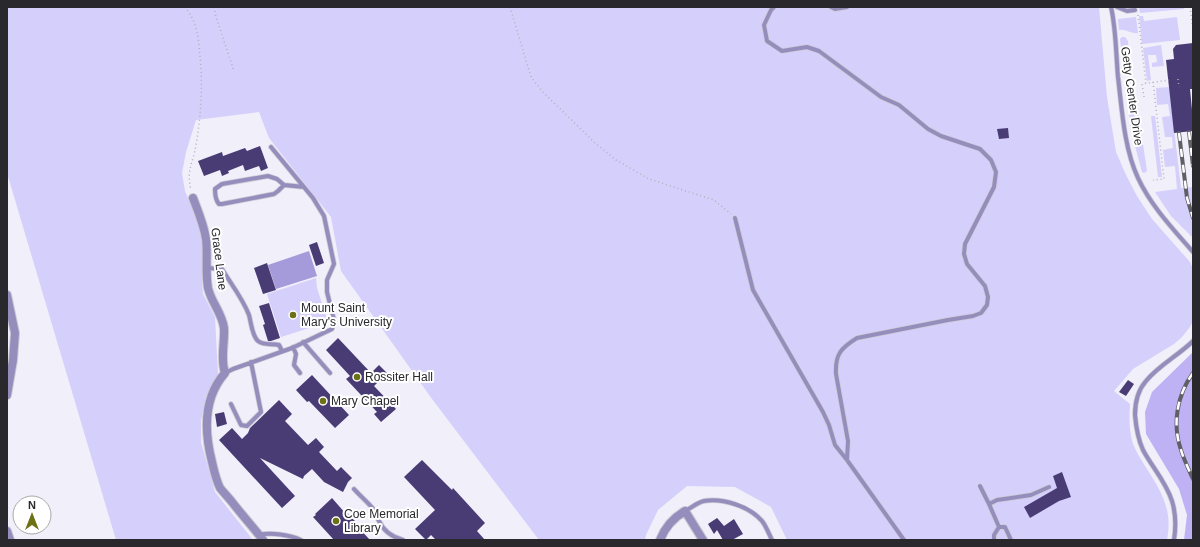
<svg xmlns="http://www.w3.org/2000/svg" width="1200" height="547" font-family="Helvetica,sans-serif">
<rect width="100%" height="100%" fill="#f1effa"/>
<!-- green -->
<path fill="#d5cffb" d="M7 7H1099L1107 97 1116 152 1126 175 1137 196 1152 219 1190 262 1193 269V321L1190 327 1182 337 1174 344 1133 369 1114 391 1130 404C1129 418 1129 431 1133 444 1136 452 1141 459 1145 466 1161 491 1173 509 1167 540H787L771 507 735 487 687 486 658 510 646 535 645 540H539L432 399 341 271 331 217 269 138 259 112 196 120 186 152 182 173 185 191 200 227 202 235V283L203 294 215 317 218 375 206 396 201 421V442L215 492 253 540H116L7 173Z
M1139 7H1184V9L1140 13Z
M1139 16H1143L1144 21 1177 17 1180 40 1142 44Z
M1136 17 1138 33C1131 34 1126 29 1119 30L1118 19Z
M1122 37H1125L1128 41 1131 70 1128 73H1124L1120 39Z
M1161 45 1164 66 1152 67V63L1157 62 1156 55H1148L1151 80 1147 81 1143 48Z
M1169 87 1181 188 1193 187V238L1171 216 1155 192 1177 189 1175 166 1165 167 1163 150 1173 148 1172 137H1165L1162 117 1170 116 1168 104 1157 105 1156 88Z
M1133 101 1137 104 1147 171 1144 173 1142 172 1131 131 1128 104 1129 102Z
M1151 116H1155L1162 177H1158Z
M316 278 317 288 328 322 281 337 267 294Z"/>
<!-- forest -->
<path fill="#beb2f5" d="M1193 352V540H1184L1187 515 1179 489 1146 434 1145 412 1152 392Z"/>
<!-- water -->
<path fill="#a59ada" d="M309 251 317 276 276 289 268 265Z"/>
<!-- building -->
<path fill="#493c75" d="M1193 43V89H1190L1193 120V131L1174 133 1166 60 1174 59 1173 49 1176 45Z
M1008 128 1009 138 999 139 997 129Z
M260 146 268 168 261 171 259 166 245 171 243 165 228 171 229 173 222 176 220 170 204 176 198 161 222 152 223 156 245 148 247 151Z
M317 242 324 263 316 266 309 245Z
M267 263 276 290 263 294 254 268Z
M269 303 280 338 271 341H268L263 325 265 324 259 306Z
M338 338 371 373 379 365 387 373 374 386 396 409 381 422 374 414 377 412 346 379 350 376 326 350Z
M312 375 349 415 335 428 309 401 307 402 296 390Z
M1128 380 1134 384 1126 396 1119 392Z
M279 400 292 414 285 421 308 445 316 438 324 447 319 452 337 471 341 467 352 478 348 482 343 492 324 482 312 469 304 476 303 479 260 458 295 496 282 508 219 440 232 428 242 439 248 433 250 428Z
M224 412 227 424 217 427 215 414Z
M422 460 452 490 453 488 485 523 477 531 485 540H436L431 535 426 540 415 529 435 510 404 477Z
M1062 472 1071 497 1059 501 1030 518 1024 507 1057 488 1053 476Z
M332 498 346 514 347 513 359 525 357 526 370 540H334L313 517 316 515 315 514Z
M717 518 718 519 724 526 734 519 743 534 732 540H723L717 530 714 534 708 524Z"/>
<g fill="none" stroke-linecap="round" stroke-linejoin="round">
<defs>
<path id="service" d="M774 7 771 10 764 25 767 41 782 51 807 47 819 51 881 97 899 105 928 129 941 136 980 149 991 160 996 172 994 187 965 244 964 254 967 264 985 286 988 297 987 305 981 313 973 316 948 320 857 338C841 348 835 354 836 374L848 441 847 460
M831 7 835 9 847 7
M1111 7C1116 28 1116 55 1118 77 1122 110 1124 148 1138 178 1151 206 1173 229 1193 252
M1117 7 1127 11 1135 10
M284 185 278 191 274 194 222 204H219C215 200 215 194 215 189L222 184 268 176 277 179 284 185 304 187
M735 218 753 290 823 412 829 425 835 445 847 460 904 540
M207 268 222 269C231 284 243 299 249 315 251 322 252 336 258 341 264 346 272 343 279 345L282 351
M303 342 330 373
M293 347 296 354 294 365 300 373
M225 373 233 369 292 348 332 329 334 320 327 292V280L334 264 324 216 313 198 271 147
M231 404 241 425 247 426 261 412 251 362
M980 486 989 504 999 527
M354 489C360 496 368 502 374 510 376 514 377 518 379 521 384 532 392 537 403 540
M989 504 997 500 1031 495 1049 487
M685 511C691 508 698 502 704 501 723 498 749 506 762 521 766 526 769 534 772 540
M259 535C271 532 290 535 301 540
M994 540V535L999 527H1005L1011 540
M1174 540C1176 527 1176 514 1172 501 1166 482 1152 467 1143 450 1138 439 1136 427 1135 415 1135 403 1138 390 1146 381 1159 365 1179 355 1193 341"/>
<path id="minor" d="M193 198C198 211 204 225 206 239 208 255 205 271 208 288 211 302 222 313 224 328 225 343 220 358 225 373 203 398 204 431 212 462 214 471 216 480 220 488 224 493 228 497 232 502 242 515 253 527 263 540
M7 295 15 333 13 360 7 395
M7 531 10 540
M660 540C665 527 673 518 685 511L703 540"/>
</defs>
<!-- service casing -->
<use href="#service" stroke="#cdcbd5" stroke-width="5.5"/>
<!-- minor casing -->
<use href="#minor" stroke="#cdcbd5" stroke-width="10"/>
<!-- path -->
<path stroke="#b2b0b9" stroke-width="1.5" stroke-dasharray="1 3" stroke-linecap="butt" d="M185 7C188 11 191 15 193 20 198 31 199 44 200 56 203 86 201 115 196 145 193 164 186 169 191 190
M214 7 216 17 234 71
M510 7 531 77 543 92 595 143 616 160 649 179 714 200 731 214
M1190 7 1193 29
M1138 15 1146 83
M1178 79 1179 87
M1153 82 1164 179 1153 180
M1144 97 1142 84 1169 80"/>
<!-- service -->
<use href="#service" stroke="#958ebd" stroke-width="4"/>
<!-- minor -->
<use href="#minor" stroke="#958ebd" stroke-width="8"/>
<defs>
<path id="rail" d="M1189 132 1193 166
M1179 133 1187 198 1193 218
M1193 373C1177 395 1172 424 1181 450 1184 460 1189 470 1193 479"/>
</defs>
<!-- rail casing -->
<use href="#rail" stroke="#605f65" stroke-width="4"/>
<!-- rail -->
<use href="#rail" stroke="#fff" stroke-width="2.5" stroke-dasharray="8" stroke-linecap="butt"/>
</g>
<!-- markers -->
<g fill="#6d7116" stroke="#fff" stroke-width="1.5">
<circle cx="293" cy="315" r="4"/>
<circle cx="357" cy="377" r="4"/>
<circle cx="323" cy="401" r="4"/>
<circle cx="336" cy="521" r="4"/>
</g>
<g text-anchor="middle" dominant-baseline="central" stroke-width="4" stroke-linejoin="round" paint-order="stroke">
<!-- street labels -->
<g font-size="12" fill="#29292d" stroke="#fff">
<text transform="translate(1132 96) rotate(82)">Getty Center Drive</text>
<text transform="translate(219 259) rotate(83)">Grace Lane</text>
</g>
<!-- poi labels -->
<g font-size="12" fill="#29292d" stroke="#fff" text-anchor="start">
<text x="301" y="308">Mount Saint<tspan x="301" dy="14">Mary's University</tspan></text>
<text x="365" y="377">Rossiter Hall</text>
<text x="331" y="401">Mary Chapel</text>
<text x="344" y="514">Coe Memorial<tspan x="344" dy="14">Library</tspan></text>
</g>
</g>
<!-- border -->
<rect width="1200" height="547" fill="none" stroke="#29292d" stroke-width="16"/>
<!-- north arrow -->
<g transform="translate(32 515)"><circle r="19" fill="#ffffff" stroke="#a9a9ab"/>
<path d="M0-3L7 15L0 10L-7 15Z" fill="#6d7116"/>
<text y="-6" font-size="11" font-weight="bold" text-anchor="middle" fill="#29292d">N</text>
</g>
</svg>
